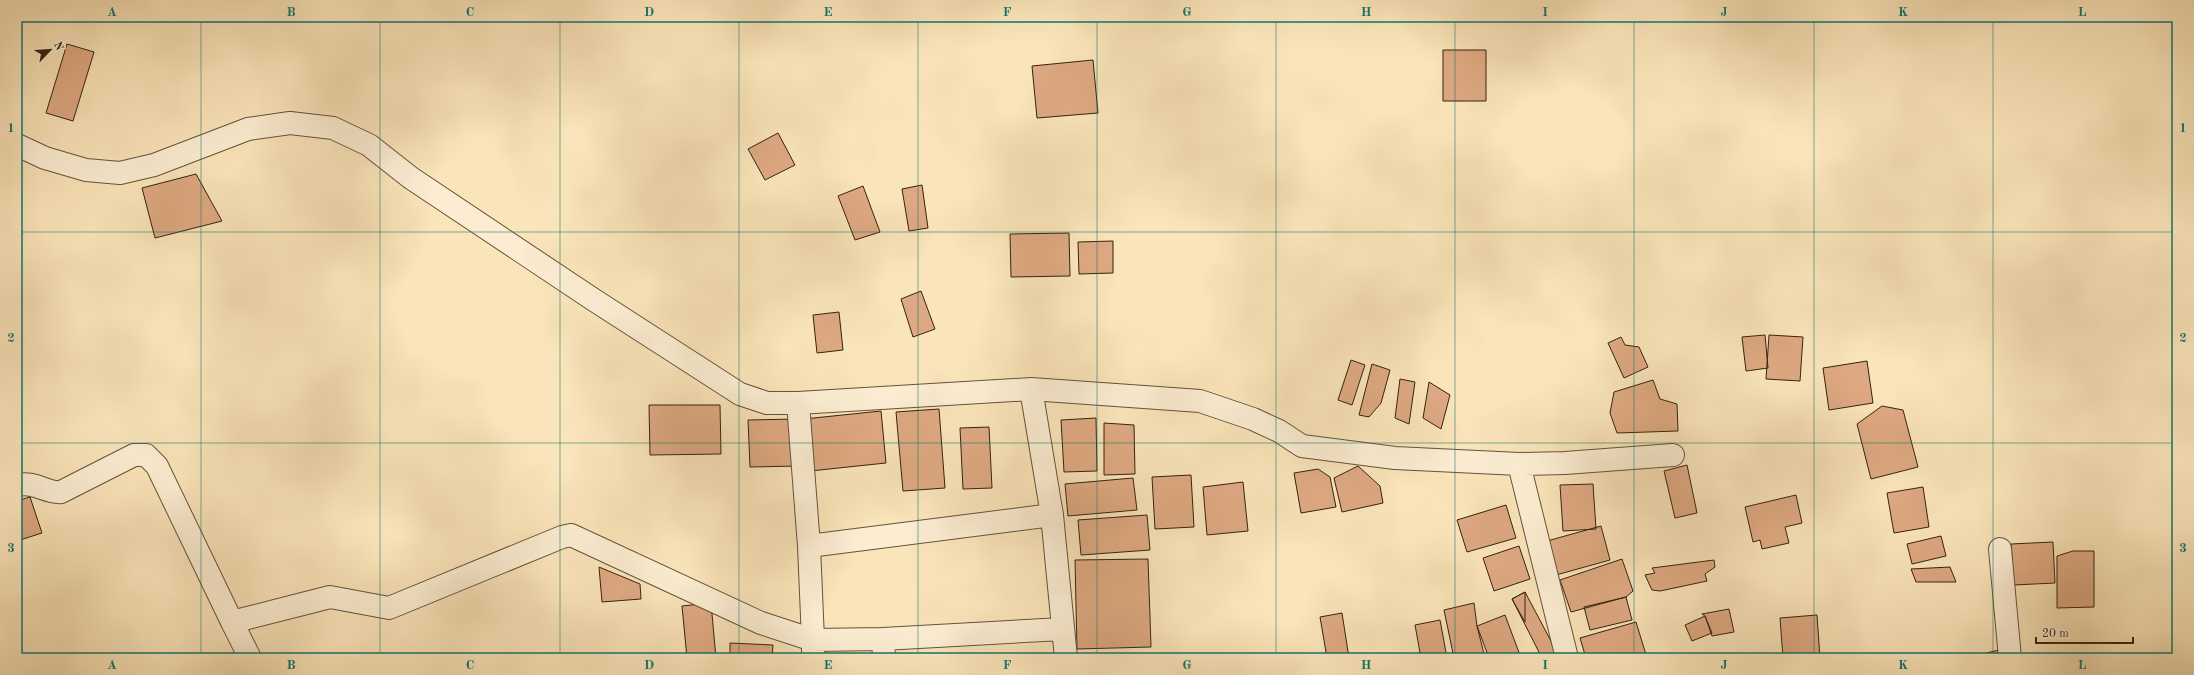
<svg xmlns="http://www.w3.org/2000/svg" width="2194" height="675" font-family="'Old Standard TT',serif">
<rect width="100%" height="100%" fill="#fae4b9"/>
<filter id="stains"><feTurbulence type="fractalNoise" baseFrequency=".005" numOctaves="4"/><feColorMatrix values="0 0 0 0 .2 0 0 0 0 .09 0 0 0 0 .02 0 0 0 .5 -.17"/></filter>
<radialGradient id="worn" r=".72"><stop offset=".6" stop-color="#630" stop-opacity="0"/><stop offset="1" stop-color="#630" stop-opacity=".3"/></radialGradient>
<!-- building -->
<path fill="#dea982" stroke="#322310" d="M67 44 94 52 73 121 46 113Z
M1443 50H1486V101H1443Z
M1093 60 1098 113 1037 118 1032 66Z
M778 133 795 165 765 180 748 149Z
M196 174 222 221 155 238 142 188Z
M922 185 928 228 909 231 902 189Z
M863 186 880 232 855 240 838 196Z
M1069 233 1070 276 1011 277 1010 234Z
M1113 241V273L1079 274 1078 242Z
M921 291 935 329 913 337 901 299Z
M839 312 843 350 817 353 813 315Z
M1765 335 1768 368 1746 371 1742 337Z
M1769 335 1803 337 1800 381 1766 379Z
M1621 337 1625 345 1639 347 1648 367 1624 378 1608 343Z
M1351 360 1365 365 1352 405 1338 400Z
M1867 361 1873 403 1829 410 1823 368Z
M1372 364 1390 370 1381 403 1369 417 1359 415Z
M1400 379 1415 382 1409 424 1395 418Z
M1653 380 1660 399 1677 404 1678 431 1617 433 1610 413 1614 392Z
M1429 382 1450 395 1441 429 1423 418Z
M649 405H720L721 454 650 455Z
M1882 406 1903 410 1918 467 1871 479 1857 424Z
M939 409 945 488 903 491 896 412Z
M881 411 886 463 810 471 804 419Z
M1096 418 1097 471 1064 472 1061 420Z
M796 419 798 466 750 467 748 420Z
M1104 423 1134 425 1135 474 1104 475Z
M989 427 992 488 963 489 960 428Z
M1687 465 1697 513 1675 518 1664 471Z
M1358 466 1380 486 1383 503 1342 512 1334 478Z
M1318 469 1330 477 1336 507 1301 513 1294 473Z
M1191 475 1194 527 1155 529 1152 477Z
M1133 478 1137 510 1068 516 1065 484Z
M1243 482 1248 531 1207 535 1203 487Z
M1593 484 1596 529 1563 531 1560 485Z
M1923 487 1929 527 1894 533 1887 493Z
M1796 495 1802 523 1785 527 1789 543 1762 549 1760 540 1753 542 1745 507Z
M30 497 42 533 17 541V501Z
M1506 505 1516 538 1467 552 1457 520Z
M1147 515 1150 550 1081 555 1078 520Z
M1601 526 1610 560 1556 575 1547 541Z
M1941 536 1946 556 1912 564 1907 544Z
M2053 542 2055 583 2014 585 2011 544Z
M1519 546 1530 579 1494 591 1483 558Z
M2073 551H2094V607L2057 608V556Z
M1148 559 1151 647 1077 649 1075 560Z
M1622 559 1633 591 1626 597 1571 612 1560 580Z
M1714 560 1715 567 1705 574 1707 581 1660 591 1652 590 1645 575 1655 573 1652 568Z
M599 567 640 584 641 599 602 602Z
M1950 567 1956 582H1916L1911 569Z
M1525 592V622L1512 599Z
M1525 592 1560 658H1542L1512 599Z
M1626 597 1632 620 1590 630 1584 607Z
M711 603 716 658H687L682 606Z
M1474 603 1477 626 1485 658H1454L1444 610Z
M1729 609 1734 632 1712 636 1705 616 1702 614Z
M1342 613 1349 658H1327L1320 617Z
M1505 615 1521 658H1489L1477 626Z
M1817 615 1820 658H1783L1780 618Z
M1705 616 1712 633 1692 641 1685 625Z
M1440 620 1447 658H1421L1415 625Z
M1636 622 1647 658H1586L1580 638Z
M730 643 773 645 772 658H730Z
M2004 649 2006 658H1964Z"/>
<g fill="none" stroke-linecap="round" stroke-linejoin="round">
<defs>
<path id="minor" d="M17 145 45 158 86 170 120 173 154 165 248 129 290 123 333 128 369 145 411 178 594 300 740 394 767 403H798L1031 389 1052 515 809 546 813 640 761 623 571 535 562 537 389 608 330 597 232 622 157 466 146 455H134L61 492C47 494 36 481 17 485
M1031 389 1200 401 1253 419 1279 431 1302 446 1395 458 1519 464 1565 463 1673 455
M798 403 809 546
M1519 464 1567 658
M1052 515 1066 658
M2000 549 2010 658
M232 622 250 658
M883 639 1062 629
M813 658V640L883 639 884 658"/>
</defs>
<!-- minor casing -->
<use href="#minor" stroke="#64533a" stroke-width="24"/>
<!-- minor -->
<use href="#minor" stroke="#fcedd2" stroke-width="22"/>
</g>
<!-- grid -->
<path fill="none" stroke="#0f766e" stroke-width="1" stroke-opacity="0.55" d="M201 17V658M380 17V658M560 17V658M739 17V658M918 17V658M1097 17V658M1276 17V658M1455 17V658M1634 17V658M1814 17V658M1993 17V658M17 232H2177M17 443H2177"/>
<!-- margin -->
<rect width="2194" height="675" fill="none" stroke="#fae4b9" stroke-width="44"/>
<!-- north arrow -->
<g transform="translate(50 50) rotate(65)" stroke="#fcedd2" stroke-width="3" paint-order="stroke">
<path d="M0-3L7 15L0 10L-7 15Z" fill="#322310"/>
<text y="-6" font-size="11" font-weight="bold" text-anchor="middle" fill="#322310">N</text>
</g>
<!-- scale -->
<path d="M2036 637v6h97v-6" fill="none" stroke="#322310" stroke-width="2"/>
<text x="2042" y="637" font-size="12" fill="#322310" stroke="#fcedd2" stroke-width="3" paint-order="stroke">20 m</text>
<rect x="22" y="22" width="2150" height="631" fill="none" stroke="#0f766e" stroke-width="1.5"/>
<g font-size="13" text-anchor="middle" font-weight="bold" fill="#0f766e">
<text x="112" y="16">A</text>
<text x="291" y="16">B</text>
<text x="470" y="16">C</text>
<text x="649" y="16">D</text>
<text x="828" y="16">E</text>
<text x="1007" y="16">F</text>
<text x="1187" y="16">G</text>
<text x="1366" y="16">H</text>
<text x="1545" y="16">I</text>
<text x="1724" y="16">J</text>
<text x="1903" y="16">K</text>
<text x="2082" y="16">L</text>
<text x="11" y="132">1</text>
<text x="2183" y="132">1</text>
<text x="11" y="342">2</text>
<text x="2183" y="342">2</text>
<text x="11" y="552">3</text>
<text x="2183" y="552">3</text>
<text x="112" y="669">A</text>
<text x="291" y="669">B</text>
<text x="470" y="669">C</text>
<text x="649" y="669">D</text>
<text x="828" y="669">E</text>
<text x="1007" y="669">F</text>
<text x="1187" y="669">G</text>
<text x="1366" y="669">H</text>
<text x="1545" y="669">I</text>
<text x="1724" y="669">J</text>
<text x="1903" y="669">K</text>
<text x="2082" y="669">L</text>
</g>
<rect width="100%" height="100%" filter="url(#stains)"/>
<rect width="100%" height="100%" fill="url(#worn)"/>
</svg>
